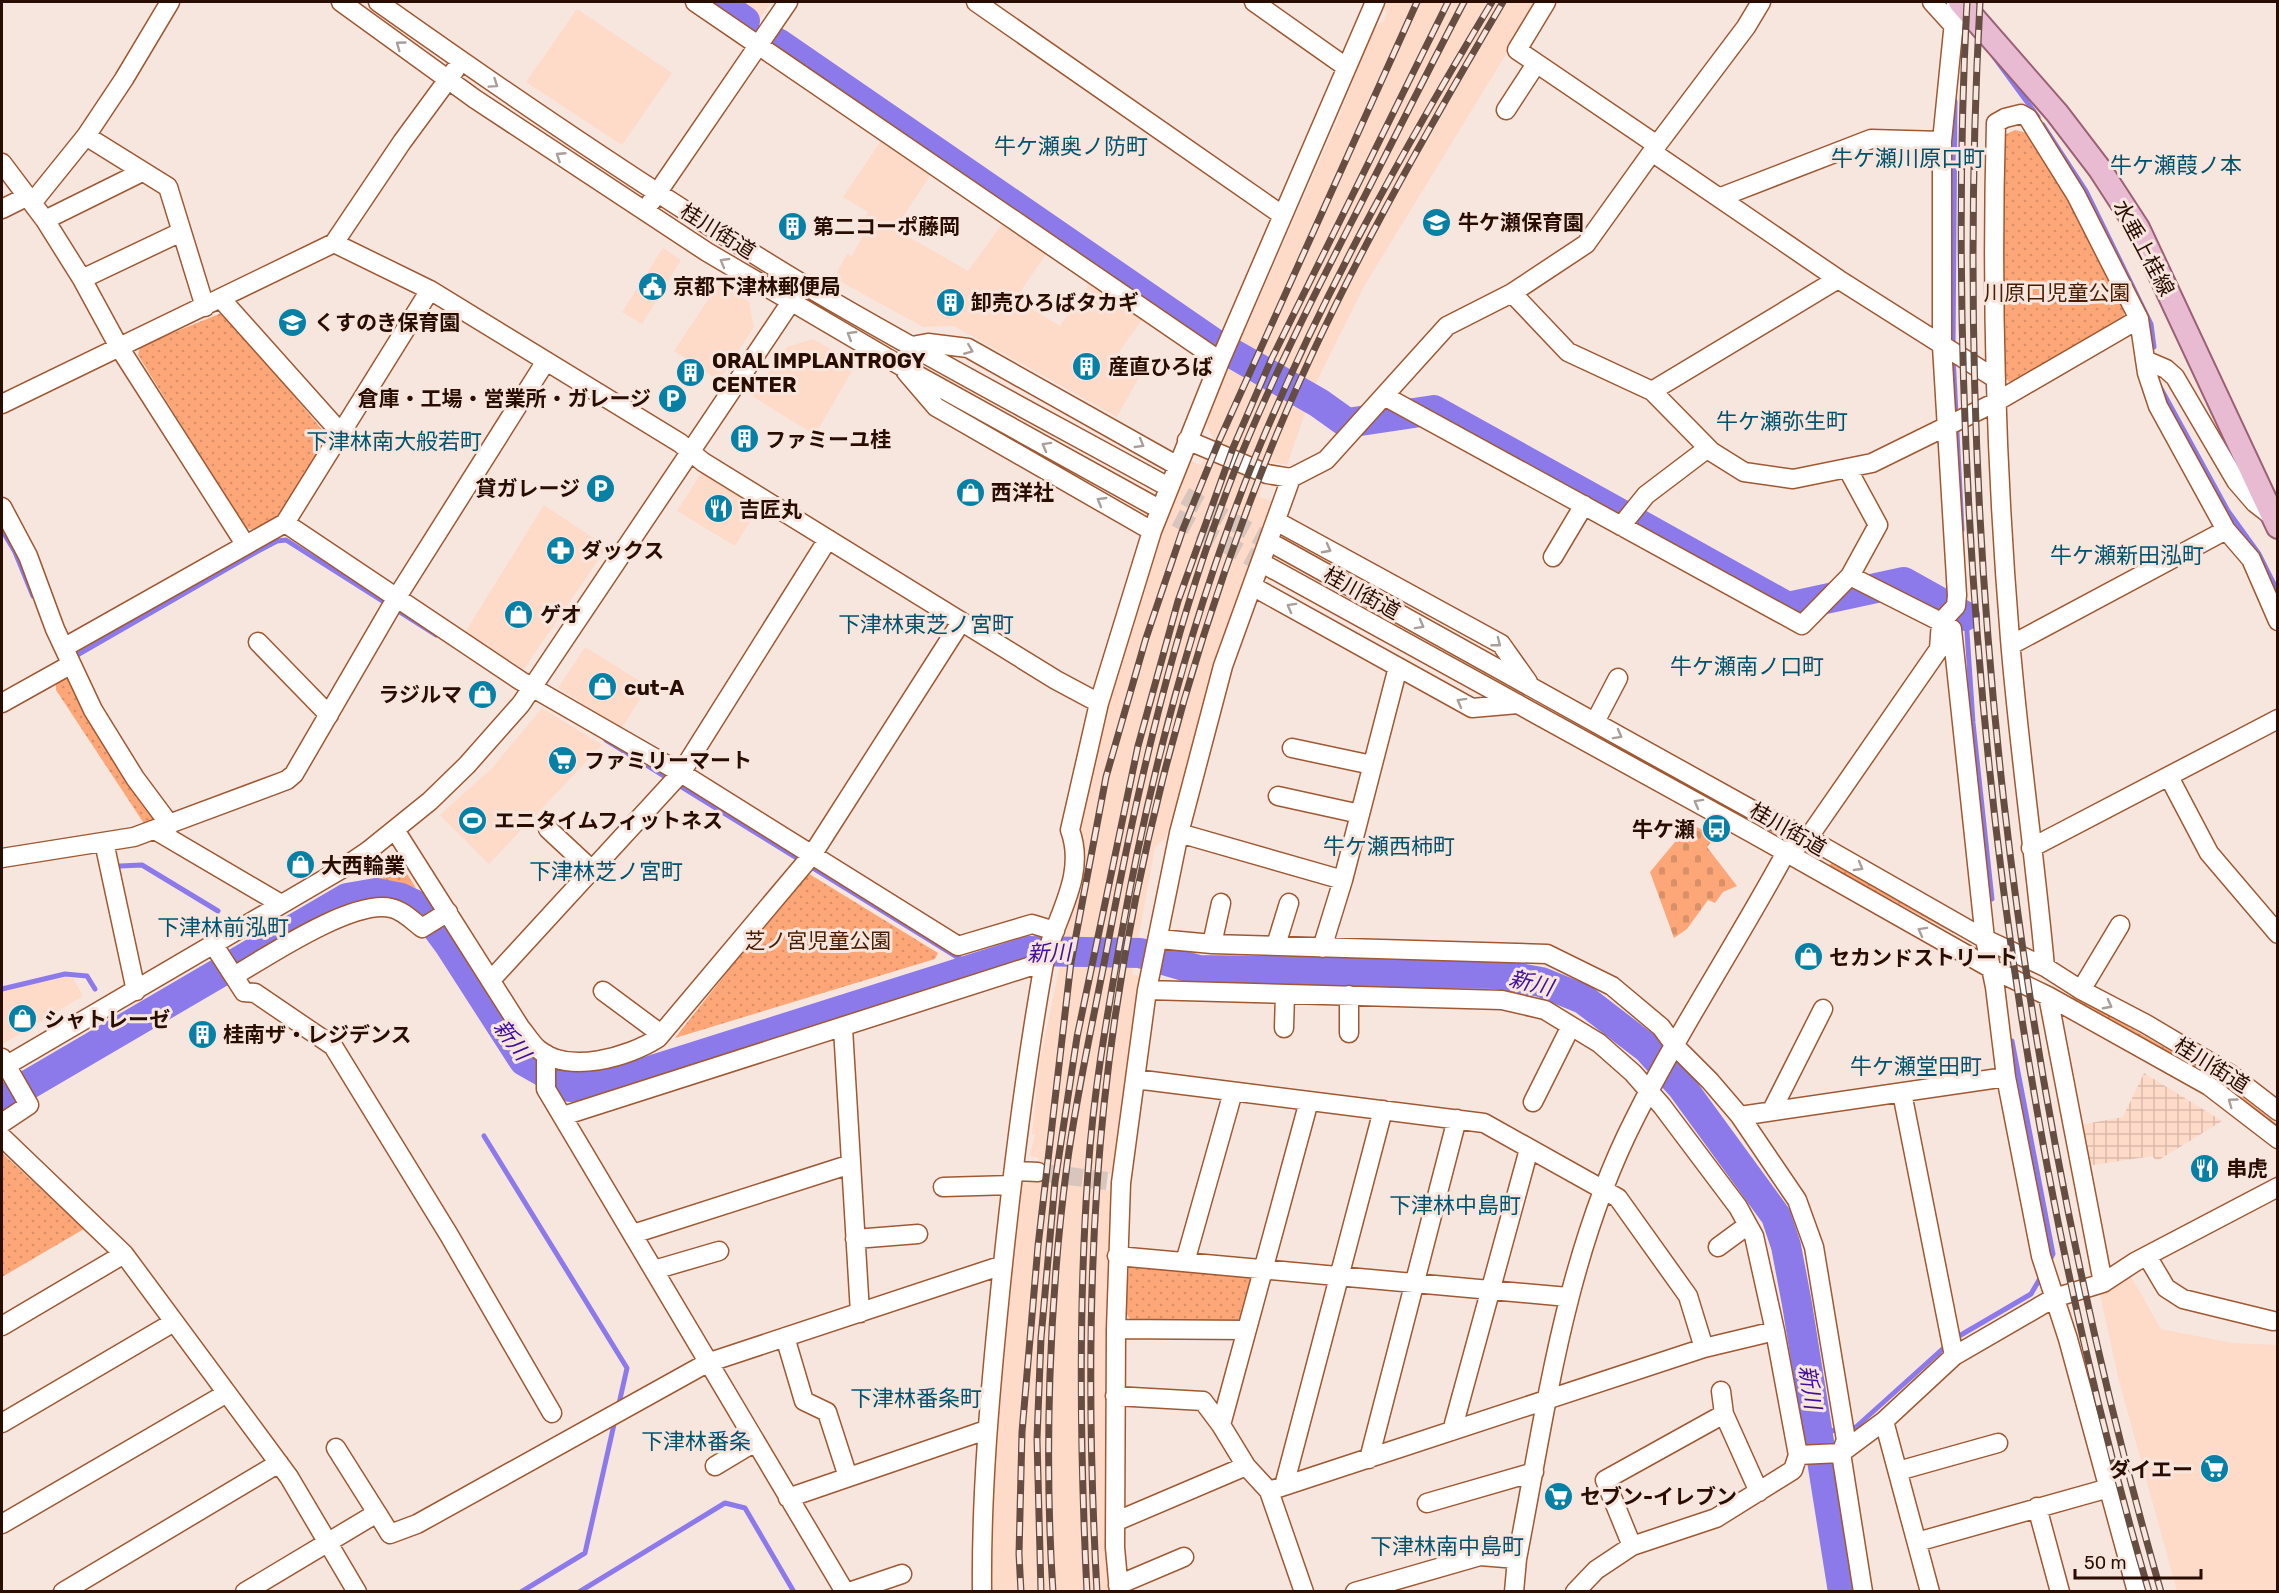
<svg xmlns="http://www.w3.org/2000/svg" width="2279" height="1593" font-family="Rubik,'Noto Sans JP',sans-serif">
<defs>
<pattern id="industrial-grid" width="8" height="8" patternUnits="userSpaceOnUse" patternTransform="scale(1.5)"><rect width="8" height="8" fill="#fedac8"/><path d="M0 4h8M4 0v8" fill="none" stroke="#dabaaa"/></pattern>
<pattern id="grass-dots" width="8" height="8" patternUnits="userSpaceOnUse" patternTransform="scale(1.5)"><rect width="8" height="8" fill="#fda779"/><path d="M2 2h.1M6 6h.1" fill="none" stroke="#d98f67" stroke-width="1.8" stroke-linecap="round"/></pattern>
<pattern id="cemetery-stones" width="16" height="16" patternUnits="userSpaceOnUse" patternTransform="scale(1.5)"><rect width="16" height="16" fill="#fda779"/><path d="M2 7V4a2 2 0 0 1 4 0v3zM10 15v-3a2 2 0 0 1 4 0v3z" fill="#d98f67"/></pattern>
</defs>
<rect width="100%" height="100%" fill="#f7e6de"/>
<!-- built -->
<path fill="#fedac8" d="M726 2H771L757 22Z
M1384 2H1538L1363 288 1314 387 1287 465 1270 462 1259 497 1273 501 1165 839 1155 847 1132 974 1141 977 1117 1174H1107L1106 1190 1116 1191 1108 1279 1106 1383 1110 1591 991 1592 990 1523 995 1426 1021 1183 1037 1181 1039 1158 1030 1156 1035 1135 1032 1134 1040 1061 1083 853 1078 832 1096 748 1159 532 1188 460 1201 465 1213 439 1205 421 1336 124 1375 25 1383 22 1387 13 1382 5Z
M577 9 672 73 622 145 526 82Z
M881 141 931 174 895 229 968 271 1003 223 1047 253 1015 299 1060 326 1092 280 1144 317 1113 360 1139 377 1117 417 954 326 923 327 834 278 847 254 852 256 863 235 856 231 868 212 843 197Z
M663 248 681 260 642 324 622 312Z
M720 282 749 302 754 327 719 381 674 351Z
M813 339 856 364 815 435 752 396 787 347Z
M702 472 759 507 735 546 677 511Z
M544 505 607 547 524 669 464 634Z
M585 647 648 686 622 728 558 688Z
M542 708 602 745 489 864 440 815 492 768Z
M66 977 73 978 83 996 3 1044 2 991Z
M2130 1275 2161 1329 2232 1343 2277 1345V1591H2177L2119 1381 2100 1295Z"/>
<!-- industrial -->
<path fill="url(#industrial-grid)" d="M2144 1073 2222 1121 2157 1161 2152 1156 2087 1166 2080 1125 2123 1117Z"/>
<!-- grass -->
<path fill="url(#grass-dots)" d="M2015 130 2028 133 2077 210 2126 309 2123 318 2010 382 2002 377 2003 140 2006 134Z
M224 312 329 438 278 518 258 531 245 528 138 355 140 346Z
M66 675 95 731 156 823 147 828 56 690V679Z
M1832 862 1955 930 1953 933 1829 866Z
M397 863H400L416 888 375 879 374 876Z
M806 872 938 953 935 959 675 1038Z
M2073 995 2195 1065 2227 1085 2277 1124V1129L2072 1000Z
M2 1153 84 1229 2 1277Z
M1135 1263 1246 1274 1251 1279 1242 1318 1233 1323 1130 1319 1125 1312 1129 1267Z"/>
<!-- cemetery -->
<path fill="url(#cemetery-stones)" d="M1690 824 1716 836 1707 847 1737 886 1723 892 1715 903 1708 900 1687 929 1674 938 1650 872Z"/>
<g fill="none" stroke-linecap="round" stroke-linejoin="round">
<!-- stream -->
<path stroke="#8c7aeb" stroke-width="5" d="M1994 57 2038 117
M2043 125 2086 191 2151 324 2154 347
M1953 347 1955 101
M1953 356 1962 530
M2159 385 2228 511 2259 554 2278 592
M2 530 15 552 33 596
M1965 602 1973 723 1992 899
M72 658 258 551 277 541 286 540 436 635
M606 740 669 779
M677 784 975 968
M120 866 142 865 218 911
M2 989 65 974 87 976 95 989
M2012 1041 2053 1254 2048 1264
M484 1136 627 1368 618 1408
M1954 1339 2031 1294 2042 1275
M1818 1433 1856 1427 1947 1345
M521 1592 585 1553 615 1420
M579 1592 725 1503 745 1508 794 1592"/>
<!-- river -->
<path stroke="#8c7aeb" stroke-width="30" d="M718 2 745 21
M778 43 1214 343 1319 403 1347 423 1434 410 1788 607 1904 582 1965 616
M2 1100 347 898 376 893 401 898 422 908 448 943 524 1061 570 1087 605 1085 1029 951 1140 953 1198 970 1495 974 1541 982 1583 999 1647 1048 1682 1087 1776 1216 1786 1246 1797 1304 1843 1592"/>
<!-- minor-tunnel -->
<path stroke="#d8c5bd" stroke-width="18" stroke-dasharray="18 9" stroke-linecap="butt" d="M1161 483 1277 546
M1152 505 1269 567
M1038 1172 1107 1181"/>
<defs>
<path id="minor" d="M341 2 475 99 707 252 901 366 1152 505
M378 2C516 100 656 195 801 283 919 353 1041 417 1161 483
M695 2 1220 361
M976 2 1282 215
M1254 2 1346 67
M1546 2 1517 50 1657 145
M1932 2 1952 24
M1956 2 1942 141V346L1957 595 1956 606 1941 622 1952 629 1985 939 1995 987 2006 1077 2041 1256 2068 1339 2137 1592
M1506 110 1536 64
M86 136 168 187 205 307
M1652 152 1838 279 1996 379
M2 163 45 220 82 279 119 347 245 544
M1721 197 1871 139 1942 141
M651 202 788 2
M32 203 86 136 124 79 170 2
M2 209 26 197
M45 220 142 172
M334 243 402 142 455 70
M82 279 181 232
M1512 293 1568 352 1652 391 1712 452 1744 472 1793 479 1872 463 1996 402 2139 319
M222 300 340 432
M912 346 928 343 968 348 1176 465
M2145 360 2166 369 2175 377 2236 481 2255 503 2273 517
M906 372 936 407 1152 531
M1652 391 1838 279
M1386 397 1802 625 1850 576 1878 525 1847 468
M2 404 334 243 430 290 680 443 703 462 1056 680 1099 703
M1187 440 1267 474 1291 478 1326 460 1447 326 1512 293 1586 244 1657 145 1746 27 1761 2
M2 507 28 556 55 629 93 710 135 778 170 825
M1276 521 1501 644 1528 682
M285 523 521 681 681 773 958 946 1032 924 1055 931
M1621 526 1646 495 1708 448
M1277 546 1758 813 1808 838 1985 939 2045 967 2081 990 2146 1024 2230 1074 2278 1111
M1553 557 1584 505
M1269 567 1750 832 1992 969 2048 996 2209 1086 2278 1139
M1252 586 1472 708 1518 704
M258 642 329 715
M2011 645 2226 530
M65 647 285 523 430 290
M2 703 70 665
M1595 722 1618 678
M1292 748 1372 765
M2169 777 2209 853 2278 934
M1278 796 1360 814
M548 829 592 870
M155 830 281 904
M395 830 520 1027C526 1034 531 1043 538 1049 568 1075 629 1057 658 1038L812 855 961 622
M1179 833 1343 880
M104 842 136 991
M2031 848 2278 719
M2 858 134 837 287 780 294 774 397 597 546 361
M1159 939 1212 944 1547 954 1612 986 1661 1027 1675 1046 1710 1081 1740 1116 1797 1200 1814 1247 1846 1440 1841 1453 1863 1592
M213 944 244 992 255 993 333 1046 449 1235 552 1413
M1212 944 1221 903
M1276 945 1289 903
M1322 948 1343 880 1398 667
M2045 967C2035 858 2019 749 2010 639 1996 467 1991 295 1996 123L2005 118 2021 114 2028 118 2076 195 2139 319 2147 373 2158 406 2226 530 2251 559 2278 621
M234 976C268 956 353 899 391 908 402 910 413 921 422 928L448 912
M491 980 681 773 828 539
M1147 990 1502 1000 1545 1010 1599 1043 1633 1073 1662 1106 1738 1207 1754 1236 1775 1331 1798 1455 1793 1470 1716 1518 1632 1546 1596 1570 1575 1592
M2081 990 2120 925
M603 991 661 1034
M2048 996 2103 1283
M843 1028 860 1313
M1284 1028 1285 994
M1349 1033V995
M546 1054V1089L845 1592
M2 1058 29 1105 2 1123
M2 1068 340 870 368 851 430 801 467 765 521 704 803 284
M1135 1079 1484 1123 1618 1198 1688 1296 1704 1348
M1902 1093 1954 1356
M1533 1102 1571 1026
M1772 1110 1823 1009
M563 1116 1044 962
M1740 1116 2006 1077
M2 1137 124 1254 289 1477 357 1592
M1014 1171 1038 1172
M943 1187 1012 1185
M633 1234 851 1164
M855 1239 918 1234
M1718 1247 1748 1225
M1117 1256 1568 1297
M2147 1256 2166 1288 2183 1299 2273 1321
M1185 1262 1233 1092
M654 1270 719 1251
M2 1326 124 1254
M1116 1329 1247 1330
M785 1337 804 1401 827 1412 848 1477
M1721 1391 1724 1414
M1115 1396 1203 1401 1221 1425 1246 1466 1269 1491 1304 1592
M1884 1421 1930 1592
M2 1423 174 1322
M1221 1425 1309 1101
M1452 1431 1529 1149
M336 1448 377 1513
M1798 1455 1841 1453 1884 1421 1954 1356 2054 1298 2103 1283 2135 1262 2278 1187
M1369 1459 1457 1119
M715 1466 755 1442
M1898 1471 1998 1443
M1284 1486 1383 1110
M1269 1491 1704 1348 1775 1331
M788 1498 986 1430
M1427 1503 1534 1472
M2037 1507 2060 1592
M1117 1521 1246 1466
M2 1524 227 1393
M1917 1542 2109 1488
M1632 1546 1605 1480 1724 1414 1759 1492
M1118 1585 1184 1557
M63 1592 279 1463
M245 1592 377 1513 390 1534 417 1524 707 1363 1003 1265
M849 1592 902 1574
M982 1592C981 1491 990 1393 1000 1293 1011 1184 1024 1076 1043 969 1051 922 1088 879 1070 830L1099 703 1152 531 1220 361 1375 2
M1119 1592 1115 1547 1116 1329 1121 1183 1147 990 1179 833 1223 666 1291 478
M1355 1592 1480 1556 1517 1559
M1514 1592 1517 1559C1546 1410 1565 1255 1635 1118 1680 1028 1737 943 1785 854L1808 838 1939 649 1941 622 1850 576"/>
<path id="major" d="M1960 2 2057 113 2099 168 2138 228 2278 527"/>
</defs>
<!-- minor casing -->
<use href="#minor" stroke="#9f5831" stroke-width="21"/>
<!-- major casing -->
<use href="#major" stroke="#9c6075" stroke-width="26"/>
<!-- minor -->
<use href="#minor" stroke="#fff" stroke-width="18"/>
<!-- major -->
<use href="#major" stroke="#e9bbd2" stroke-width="22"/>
<defs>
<path id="rail" d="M1967 2C1958 171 1960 341 1969 510 1989 875 2046 1240 2149 1592
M1980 2C1951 536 2013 1077 2161 1592
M1021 1592 1019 1554 1022 1432 1038 1246 1071 962 1106 777 1146 638 1183 529 1219 441 1417 2
M1041 1592 1037 1439 1041 1338 1055 1182 1077 1037 1138 746 1178 601 1233 448 1272 358 1448 2
M1053 1592C1044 1455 1049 1301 1067 1165 1077 1091 1094 1017 1108 943 1138 784 1174 627 1233 475 1267 389 1308 307 1350 225 1388 151 1425 76 1464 2
M1087 1592C1080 1452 1078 1312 1088 1172 1093 1096 1106 1022 1119 948 1148 783 1193 610 1256 455 1321 297 1404 148 1492 2
M1097 1592C1088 1430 1087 1266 1104 1105 1127 887 1184 668 1265 463 1329 302 1415 151 1503 2"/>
</defs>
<!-- rail casing -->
<use href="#rail" stroke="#664d42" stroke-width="7"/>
<!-- rail -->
<use href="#rail" stroke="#f7e6de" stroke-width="4.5" stroke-dasharray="14" stroke-linecap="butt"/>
</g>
<!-- one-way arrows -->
<defs><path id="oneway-chevron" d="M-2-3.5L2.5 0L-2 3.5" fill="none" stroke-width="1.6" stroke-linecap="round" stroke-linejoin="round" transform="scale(1.5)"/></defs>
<g stroke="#a99e99">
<use href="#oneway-chevron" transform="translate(400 45) rotate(-144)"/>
<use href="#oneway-chevron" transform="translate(494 84) rotate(34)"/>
<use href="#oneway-chevron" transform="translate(560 156) rotate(-147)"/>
<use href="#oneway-chevron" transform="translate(724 262) rotate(-150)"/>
<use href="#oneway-chevron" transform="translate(851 335) rotate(-149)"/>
<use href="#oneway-chevron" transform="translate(969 350) rotate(22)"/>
<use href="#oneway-chevron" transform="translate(1140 444) rotate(30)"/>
<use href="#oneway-chevron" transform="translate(1046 446) rotate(-151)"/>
<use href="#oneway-chevron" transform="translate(1101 501) rotate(-150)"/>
<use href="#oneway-chevron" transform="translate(1327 549) rotate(28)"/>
<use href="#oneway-chevron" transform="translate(1291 607) rotate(-151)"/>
<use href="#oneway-chevron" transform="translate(1420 625) rotate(29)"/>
<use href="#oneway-chevron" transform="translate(1497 643) rotate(38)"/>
<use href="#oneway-chevron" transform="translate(1461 702) rotate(-151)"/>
<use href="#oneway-chevron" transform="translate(1618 735) rotate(29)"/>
<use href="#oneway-chevron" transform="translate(1698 803) rotate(-151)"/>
<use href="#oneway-chevron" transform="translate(1859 867) rotate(30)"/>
<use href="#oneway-chevron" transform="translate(1922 931) rotate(-151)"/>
<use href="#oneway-chevron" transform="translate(2108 1005) rotate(28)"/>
<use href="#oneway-chevron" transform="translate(2232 1102) rotate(-144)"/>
</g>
<!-- icons -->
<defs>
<symbol id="school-disc" viewBox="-11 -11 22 22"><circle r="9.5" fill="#0780a6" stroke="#f7e6de"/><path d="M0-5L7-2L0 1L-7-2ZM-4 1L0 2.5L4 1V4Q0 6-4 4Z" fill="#fff"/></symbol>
<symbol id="building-disc" viewBox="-11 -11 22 22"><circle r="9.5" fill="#0780a6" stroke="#f7e6de"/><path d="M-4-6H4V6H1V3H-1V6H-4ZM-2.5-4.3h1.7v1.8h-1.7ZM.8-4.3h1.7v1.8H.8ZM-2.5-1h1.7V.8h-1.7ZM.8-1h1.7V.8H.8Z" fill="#fff"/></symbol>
<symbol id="civic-disc" viewBox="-11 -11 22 22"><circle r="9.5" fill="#0780a6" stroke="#f7e6de"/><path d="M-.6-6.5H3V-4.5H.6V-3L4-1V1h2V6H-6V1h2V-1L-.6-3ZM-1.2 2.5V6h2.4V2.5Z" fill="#fff"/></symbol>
<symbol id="parking-disc" viewBox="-11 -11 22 22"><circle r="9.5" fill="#0780a6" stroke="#f7e6de"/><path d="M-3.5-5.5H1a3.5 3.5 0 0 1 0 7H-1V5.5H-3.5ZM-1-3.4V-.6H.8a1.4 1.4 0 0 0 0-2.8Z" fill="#fff"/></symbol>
<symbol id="shop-disc" viewBox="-11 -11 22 22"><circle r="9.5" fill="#0780a6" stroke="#f7e6de"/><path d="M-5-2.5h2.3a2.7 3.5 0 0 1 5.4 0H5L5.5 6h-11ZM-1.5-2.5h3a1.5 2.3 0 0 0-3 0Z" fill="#fff"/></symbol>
<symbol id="restaurant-disc" viewBox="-11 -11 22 22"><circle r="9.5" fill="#0780a6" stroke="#f7e6de"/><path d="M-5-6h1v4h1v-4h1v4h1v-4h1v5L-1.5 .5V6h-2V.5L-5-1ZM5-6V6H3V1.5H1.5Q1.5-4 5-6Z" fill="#fff"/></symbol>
<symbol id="pharmacy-disc" viewBox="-11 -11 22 22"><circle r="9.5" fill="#0780a6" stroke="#f7e6de"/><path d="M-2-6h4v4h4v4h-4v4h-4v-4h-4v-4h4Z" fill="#fff"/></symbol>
<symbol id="supermarket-disc" viewBox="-11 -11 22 22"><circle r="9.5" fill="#0780a6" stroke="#f7e6de"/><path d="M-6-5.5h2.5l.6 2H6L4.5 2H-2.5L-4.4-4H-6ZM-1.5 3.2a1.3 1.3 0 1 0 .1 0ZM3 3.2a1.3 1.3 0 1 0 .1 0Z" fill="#fff"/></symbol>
<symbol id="stadium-disc" viewBox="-11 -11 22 22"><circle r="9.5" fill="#0780a6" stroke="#f7e6de"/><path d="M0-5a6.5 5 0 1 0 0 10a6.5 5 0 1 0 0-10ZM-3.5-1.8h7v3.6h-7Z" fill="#fff"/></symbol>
<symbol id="bus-disc" viewBox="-11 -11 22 22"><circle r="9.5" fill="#0780a6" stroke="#f7e6de"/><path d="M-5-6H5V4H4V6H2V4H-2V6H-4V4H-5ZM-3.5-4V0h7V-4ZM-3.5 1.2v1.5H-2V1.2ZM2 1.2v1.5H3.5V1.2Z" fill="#fff"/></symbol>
</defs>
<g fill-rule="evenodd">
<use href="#school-disc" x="1420" y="206" width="33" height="33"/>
<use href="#building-disc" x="776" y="210" width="33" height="33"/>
<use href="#civic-disc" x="636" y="270" width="33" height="33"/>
<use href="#building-disc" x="934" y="286" width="33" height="33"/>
<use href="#school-disc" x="276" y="306" width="33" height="33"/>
<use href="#building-disc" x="1070" y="350" width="33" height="33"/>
<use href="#building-disc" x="674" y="356" width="33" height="33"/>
<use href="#parking-disc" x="656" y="382" width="33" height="33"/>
<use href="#building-disc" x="728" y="422" width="33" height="33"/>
<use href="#parking-disc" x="584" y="472" width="33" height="33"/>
<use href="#shop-disc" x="954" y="476" width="33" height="33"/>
<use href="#restaurant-disc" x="702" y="492" width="33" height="33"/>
<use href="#pharmacy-disc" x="544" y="534" width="33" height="33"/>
<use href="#shop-disc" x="502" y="598" width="33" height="33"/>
<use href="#shop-disc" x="586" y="670" width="33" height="33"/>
<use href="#shop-disc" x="466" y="678" width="33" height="33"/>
<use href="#supermarket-disc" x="546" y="744" width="33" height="33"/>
<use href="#stadium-disc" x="456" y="804" width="33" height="33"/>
<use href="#bus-disc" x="1700" y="812" width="33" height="33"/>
<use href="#shop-disc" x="284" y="848" width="33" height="33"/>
<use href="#shop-disc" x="1792" y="940" width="33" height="33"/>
<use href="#shop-disc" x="6" y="1002" width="33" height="33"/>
<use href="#building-disc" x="186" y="1018" width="33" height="33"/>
<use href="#restaurant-disc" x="2188" y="1152" width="33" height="33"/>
<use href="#supermarket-disc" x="2198" y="1452" width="33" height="33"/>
<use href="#supermarket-disc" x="1542" y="1480" width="33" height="33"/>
</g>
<g text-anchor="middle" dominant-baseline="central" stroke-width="6" stroke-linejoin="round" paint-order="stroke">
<!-- poi labels -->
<g font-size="21" font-weight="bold" fill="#290d01" stroke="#f7e6de" text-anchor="start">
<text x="1458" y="222">牛ケ瀬保育園</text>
<text x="813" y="226">第二コーポ藤岡</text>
<text x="673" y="286">京都下津林郵便局</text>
<text x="971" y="302">卸売ひろばタカギ</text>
<text x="314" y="322">くすのき保育園</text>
<text x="712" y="360">ORAL IMPLANTROGY<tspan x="712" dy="24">CENTER</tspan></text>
<text x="1108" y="366">産直ひろば</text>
<text x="651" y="398" text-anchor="end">倉庫・工場・営業所・ガレージ</text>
<text x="765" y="439">ファミーユ桂</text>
<text x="580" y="488" text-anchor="end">貸ガレージ</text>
<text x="991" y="492">西洋社</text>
<text x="739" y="509">吉匠丸</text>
<text x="581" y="550">ダックス</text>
<text x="540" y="614">ゲオ</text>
<text x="624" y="687">cut-A</text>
<text x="462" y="694" text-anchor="end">ラジルマ</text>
<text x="584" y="760">ファミリーマート</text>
<text x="494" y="820">エニタイムフィットネス</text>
<text x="1695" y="829" text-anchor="end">牛ケ瀬</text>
<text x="321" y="865">大西輪業</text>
<text x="1829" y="957">セカンドストリート</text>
<text x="44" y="1019">シャトレーゼ</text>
<text x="223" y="1034">桂南ザ・レジデンス</text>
<text x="2226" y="1168">串虎</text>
<text x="2193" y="1469" text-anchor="end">ダイエー</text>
<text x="1580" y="1496">セブン-イレブン</text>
</g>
<!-- street labels -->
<g font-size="21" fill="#290d01" stroke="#f7e6de">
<text transform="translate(718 231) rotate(32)">桂川街道</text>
<text transform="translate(2144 248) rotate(62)">水垂上桂線</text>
<text transform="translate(1362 593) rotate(29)">桂川街道</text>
<text transform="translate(1788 829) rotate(30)">桂川街道</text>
<text transform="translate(2212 1065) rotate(32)">桂川街道</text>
</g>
<!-- park labels -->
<g font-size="21" fill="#491d01" stroke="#f7e6de">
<text x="2057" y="292">川原口児童公園</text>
<text x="818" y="940">芝ノ宮児童公園</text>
</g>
<!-- neighbourhood labels -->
<g font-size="22" fill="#01536d" stroke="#f7e6de">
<text x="1071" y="146">牛ケ瀬奥ノ防町</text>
<text x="1908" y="158">牛ケ瀬川原口町</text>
<text x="2176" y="165">牛ケ瀬葭ノ本</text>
<text x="1782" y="421">牛ケ瀬弥生町</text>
<text x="394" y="441">下津林南大般若町</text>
<text x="2127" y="555">牛ケ瀬新田泓町</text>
<text x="926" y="624">下津林東芝ノ宮町</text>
<text x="1747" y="666">牛ケ瀬南ノ口町</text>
<text x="1389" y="846">牛ケ瀬西柿町</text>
<text x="606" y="871">下津林芝ノ宮町</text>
<text x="223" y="927">下津林前泓町</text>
<text x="1916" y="1066">牛ケ瀬堂田町</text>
<text x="1455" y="1205">下津林中島町</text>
<text x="916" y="1398">下津林番条町</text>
<text x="696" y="1441">下津林番条</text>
<text x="1447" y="1546">下津林南中島町</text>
</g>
<!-- water labels -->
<g font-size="22" font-style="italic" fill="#410e99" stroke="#f7e6de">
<text transform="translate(1049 953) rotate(-2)">新川</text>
<text transform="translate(1531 983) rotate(14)">新川</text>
<text transform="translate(512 1040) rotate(53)">新川</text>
<text transform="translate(1810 1387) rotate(81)">新川</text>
</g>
</g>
<!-- border -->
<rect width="2279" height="1593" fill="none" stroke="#290d01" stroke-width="6"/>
<!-- scale -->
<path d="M2075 1569v9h126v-9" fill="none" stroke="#290d01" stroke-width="3"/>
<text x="2084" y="1569" font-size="18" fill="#290d01" stroke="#f7e6de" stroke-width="4.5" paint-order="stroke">50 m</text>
</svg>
